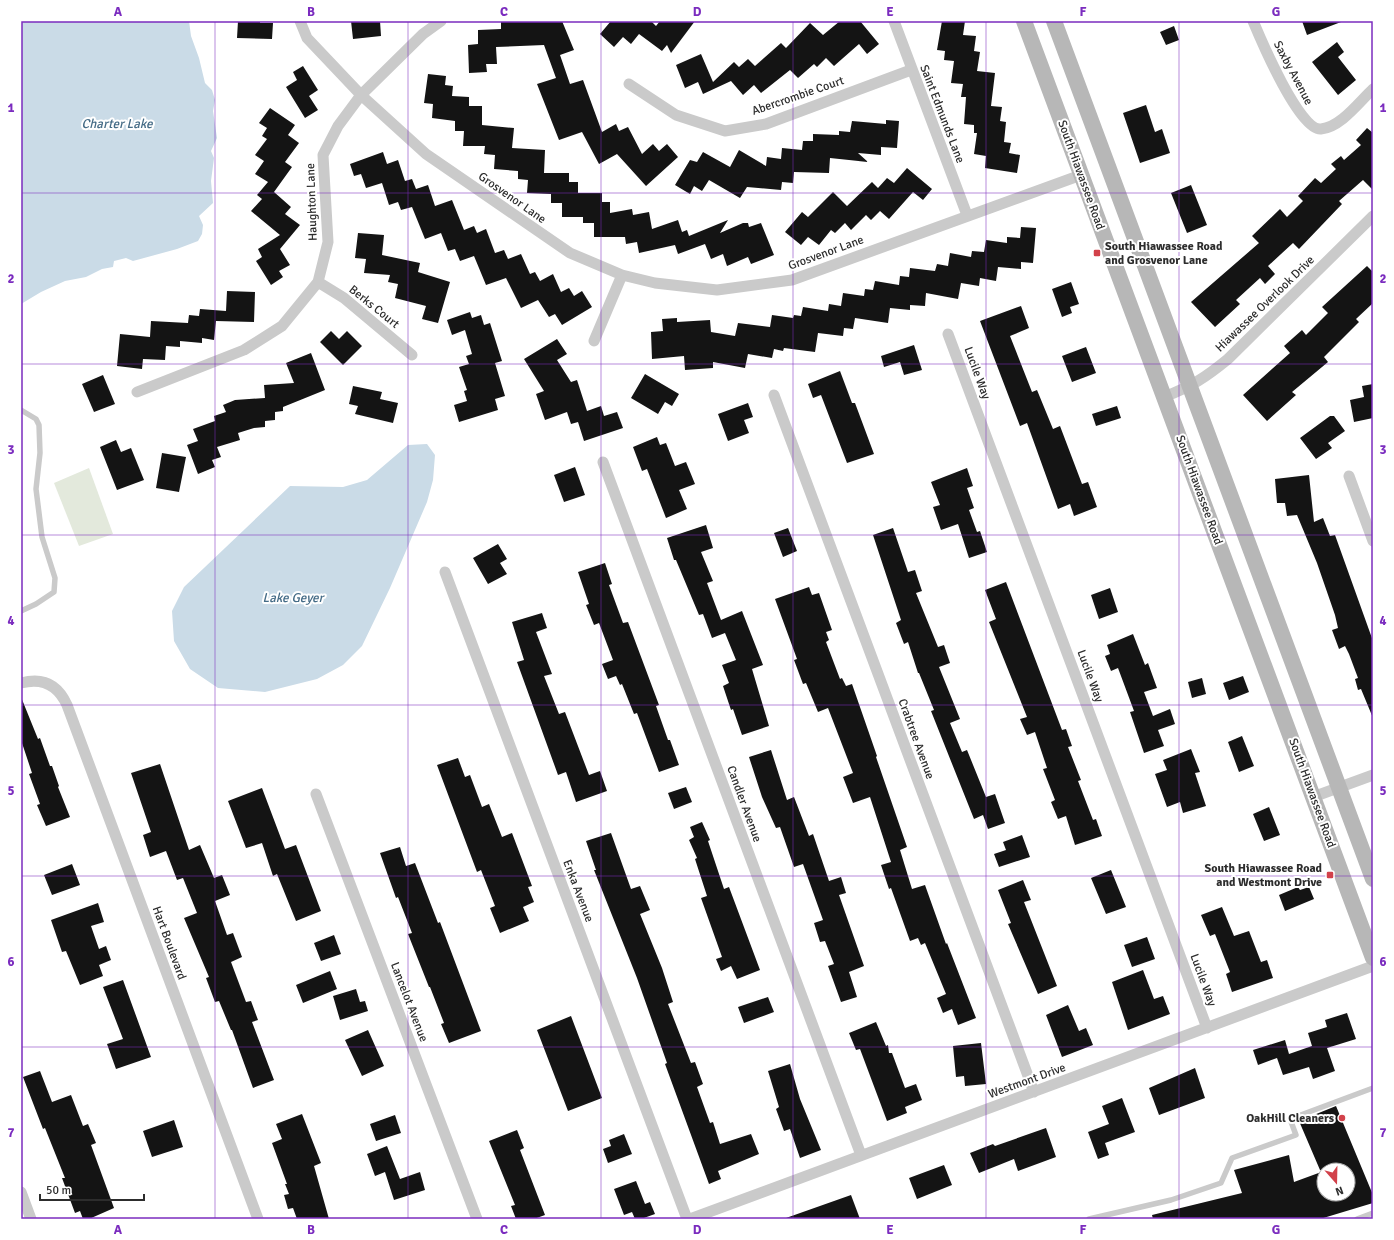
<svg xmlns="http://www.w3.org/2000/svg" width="1394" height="1240" font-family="Signika,sans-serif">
<rect width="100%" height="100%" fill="#fff"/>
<!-- green -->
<path fill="#e3e9dc" d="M89 468 113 534 79 546 54 483Z"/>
<!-- water -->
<path fill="#cadbe7" d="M21 21H189L191 36 199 58 205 83 212 90 215 100 213 111 217 138 211 151 214 158 211 181 213 203 199 216 203 225 202 234 198 241 177 249 133 261 126 258 114 261 113 267 102 269 86 277 65 281 41 292 21 304Z
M427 444 435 455 433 480 427 502 390 588 362 646 343 665 317 679 265 692 218 688 190 669 174 641 172 611 184 587 290 486 343 487 367 480 408 445Z"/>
<!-- building -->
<path fill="#141414" d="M238 21H260V23H273L272 39 237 38Z
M351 21H380L381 36 353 39Z
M501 21H562L574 50 560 55 570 84 583 80 602 132 616 124 619 131 628 127 642 154 653 144 659 151 667 144 678 157 646 186 617 154 599 164 582 132 559 140 537 84 556 78 544 45 496 47 497 64H486L487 72 469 73 468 45 478 44V30L501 29Z
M611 21H651L656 26 660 21H695L671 53 667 45 662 51 639 34 631 44 623 37 614 47 600 34Z
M840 21H860L879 44 867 54 859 44 834 66 826 58 817 67 814 64 798 78 790 70 761 93 754 85 743 95 731 81 703 94 698 82 685 88 676 65 701 54 713 82 734 62 739 67 748 59 755 66 781 43 786 48 810 23 823 35Z
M942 21H965L963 35 976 36 974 51 980 52 977 71 995 73 991 106 1002 107 1000 121 1006 122 1004 142 1011 143 1009 153 1020 155 1017 173 985 168 986 156 974 154 977 133H974V125L964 124 966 97H961L963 84 951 83 954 61 944 60 945 51 937 50Z
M1302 21H1341V22L1307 35Z
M1174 26 1179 40 1166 45 1160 32Z
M1337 42 1344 52 1338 57 1356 80 1338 95 1312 62Z
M303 66 318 90 309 96 318 110 305 118 286 87 297 80 293 72Z
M428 74 446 76 445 85 453 86 452 96 469 97V106H482V125L514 128 512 148 545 150 544 173H569V182H578V193H602V202H610V213L632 209 633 215 649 212 652 229 678 220 682 232 687 230 689 236 728 220 720 233 743 223H748L749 227 761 223 774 255 751 264 748 257 727 266 723 254 711 259 705 244 678 254 675 245 639 253 637 242 626 244 625 237H594V223H583V217H562V203H551V194L527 193 528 180 518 179V171L494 169 495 155 484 154 485 146H463L464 131H455V121L432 118 433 104 424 103Z
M1146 105 1155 132 1162 129 1170 153 1140 163 1123 113Z
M270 108 295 125 288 135 299 143 285 162 292 167 274 192 291 207 285 214 300 225 280 249 290 265 279 271 283 277 271 285 256 261 262 257 258 249 280 235 251 211 262 199 257 195 268 182 255 174 264 161 255 155 267 139 262 136 267 128 259 123Z
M886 120 899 121 897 148 881 147V155L858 153 868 162 830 158 829 173 794 172 793 183 782 182 781 190 747 187 740 198 709 180 702 191 694 186 690 194 675 185 690 160 697 162 703 152 730 167 739 150 766 166 767 157 781 159 782 148 802 150 803 141H813V134L839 135V131L850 132 852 121 886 124Z
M1367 128 1373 133V190L1363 180 1339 201 1342 204 1299 249 1293 243 1268 266 1275 274 1265 284 1260 278 1236 300 1240 304 1215 327 1191 302 1259 243 1252 236 1280 209 1287 217 1303 201 1298 196 1315 178 1321 183 1336 169 1331 164 1341 156 1344 160 1361 145 1356 140Z
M383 152 387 164 398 160 405 181 412 179 416 189 428 185 435 206 452 200 464 230 474 226 477 233 486 229 495 253 504 250 508 259 521 254 530 274 535 272 540 281 553 274 561 292 569 288 574 296 582 291 592 307 562 325 555 314 549 317 538 300 521 308 506 278 486 285 474 256 460 261 455 249 448 251 441 233 425 239 412 207 401 210 398 202 389 205 382 183 366 188 361 174 354 176 350 164Z
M907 168 932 189 923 200 913 192 889 219 880 211 871 220 866 215 851 230 845 223 835 233 831 230 819 245 808 237 801 245 785 232 802 212 808 217 833 192 847 206 872 182 878 188 887 178 894 183Z
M1191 185 1207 225 1187 233 1171 193Z
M1021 227 1036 228 1033 263 1021 262V269L998 267 996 281 980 278 979 286 961 283 958 299 926 293 925 306 910 305V310L890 308 888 323 855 318 853 329 844 328 843 336 818 333 815 352 784 348 783 351 774 349 772 358 748 354 745 368 713 362V368L685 370 684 356 652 359 651 332 663 331 662 319 677 318V322L710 320 711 332 735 336 738 323 770 327 772 315 793 318 794 315 801 316 803 307 828 311 829 304 841 306 843 293 864 296 865 289 873 290 875 281 899 285 900 276 909 277 910 268 935 271 937 264 948 266 950 253 971 257 972 251 984 252 986 240 1007 243V237L1020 238Z
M358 233 384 235 382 255 420 263 418 272 450 282 438 323 422 319 426 306 395 298 398 284 388 282 390 275 364 273 366 259 355 258Z
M1367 266 1373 272V303L1356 319 1359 322 1324 357 1328 362 1292 392 1296 395 1267 421 1243 395 1290 353 1284 346 1302 330 1306 335 1328 313 1322 307Z
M1071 282 1079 304 1070 307 1072 313 1062 317 1052 289Z
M227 291 255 292 254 322 216 321 214 340 202 338V343L180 341V347L166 346 165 360 143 359 142 369 117 366 120 334 150 337 151 321 188 323 189 315 199 316 200 309 226 311Z
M1021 306 1029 328 1010 336 1032 392 1037 390 1053 429 1060 426 1082 484 1088 482 1097 507 1074 516 1070 504 1058 509 1027 423 1020 426 980 321Z
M470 312 472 318 481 315 484 325 490 323 502 361 495 363 505 396 495 399 498 410 459 422 454 405 467 401 464 391 467 390 459 367 469 364 466 356 472 354 465 330 452 335 447 320Z
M331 331 339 339 347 331 362 346 343 365 320 342Z
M557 339 567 354 557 360 571 382 577 380 587 411 601 406 604 416 617 412 623 428 584 441 578 422 571 424 567 412 545 420 536 394 544 391 524 359Z
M914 345 922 370 904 375 900 362 884 367 881 356Z
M1086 347 1096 373 1072 382 1062 356Z
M311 353 325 390 283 407V411L275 412V420L265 421V427L254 428 238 433 240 440 217 447 221 457 212 460 215 467 198 474 187 445 198 441 193 429 215 421 214 416 226 412 223 405 235 400 265 398 264 385 294 383 286 363Z
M840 371 852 403H855L874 454 847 463 821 395 813 398 808 384Z
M645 374 679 394 672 406 665 402 658 414 631 398Z
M103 375 115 404 94 412 82 384Z
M1373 384V418L1354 422 1350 400 1364 397 1362 386Z
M353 386 382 392 380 399 398 403 393 423 355 414 358 406 349 404Z
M748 403 753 417 744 420 749 433 728 441 718 414Z
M1117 406 1121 418 1096 426 1092 414Z
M1330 416H1334L1345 431 1328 443 1332 448 1316 459 1300 438Z
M657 437 660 445 666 443 675 466 686 462 695 484 679 490 687 509 666 518 647 469 642 471 633 447Z
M116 440 121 452 131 448 144 480 117 490 100 447Z
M162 453 186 457 179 492 156 488Z
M575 467 585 495 564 502 554 475Z
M967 468 973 486 967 488 974 508 969 510 977 532 980 531 987 552 969 558 958 524 941 530 933 507 940 505 931 482Z
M1309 475 1314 522 1323 518 1330 536 1335 535 1373 641V718L1361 689 1358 690 1355 679 1358 678 1349 654 1345 646 1339 649 1332 630 1338 628 1335 615 1317 563 1297 515 1287 516 1285 503H1277L1275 479Z
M706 525 713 548 701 552 713 581 707 583 721 620 742 611 763 665 752 669 769 726 742 735 733 709 731 710 723 686 729 683 722 665 736 660 725 633 712 638 703 614 699 615 676 560H674L667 538Z
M788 528 797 551 783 557 774 533Z
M893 528 908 572 915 570 922 591 916 593 938 647 944 645 950 663 939 667 960 719 950 723 962 752 967 750 986 797 995 794 1005 823 988 829 983 815 974 819 931 711 934 710 919 673H918L908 642 904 644 896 623 901 620 873 535Z
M498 544 507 559 500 563 507 574 488 584 473 558Z
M605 563 612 584 609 585 623 623 628 622 659 705 656 706 668 740H670L679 765 659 772 637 713 634 714 622 684 620 685 616 676 608 679 602 664 613 660 599 623 594 625 586 605 589 604 578 572Z
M1006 582 1062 730 1066 729 1072 746 1068 747 1081 780 1078 781 1093 820 1096 819 1102 836 1075 845 1066 816 1058 819 1051 802 1055 800 1043 769 1047 768 1035 732 1027 735 1020 719 1027 717 989 622 996 619 985 590Z
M809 587 812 595 819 593 832 630 826 632 829 640 826 642 840 679 842 678 846 686 852 684 877 756 876 757 907 847 900 850 912 889 925 885 946 944 947 943 976 1018 958 1025 952 1009 943 1013 937 998 946 994 925 943 921 945 918 938 910 941 891 888 889 889 881 865 891 862 870 797 853 803 843 777 853 773 828 708 818 712 806 683 803 684 794 660 797 659 775 599Z
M1110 588 1118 612 1099 619 1091 595Z
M542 613 547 628 536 632 552 674 544 676 559 714 565 712 589 775 600 771 607 791 576 802 566 772 558 775 517 662 524 660 512 622Z
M1133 634 1145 665 1148 663 1157 688 1144 692 1153 716 1170 709 1175 724 1158 730 1164 746 1144 753 1130 712 1134 711 1118 668 1111 671 1105 656 1110 654 1107 645Z
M1243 676 1249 692 1229 700 1223 683Z
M1202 678 1206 694 1192 698 1188 682Z
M21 697 38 739 40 738 50 766H52L59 786 58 787 70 817 46 826 37 805 40 804 29 774 32 773 21 740Z
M1242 736 1254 766 1239 772 1228 742Z
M1191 749 1200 772 1195 773 1206 806 1183 813 1180 802 1167 807 1155 774 1167 770 1163 760Z
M771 750 787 800 794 797 809 836 813 834 829 881 841 877 846 893 839 895 864 966 849 972 857 997 841 1002 828 966 834 964 825 941 820 942 814 923 823 920 803 864 794 867 780 827 776 828 762 797 749 757Z
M458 758 465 777 470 775 482 807 489 804 502 837 512 833 532 886 528 887 534 902 523 907 529 921 500 933 490 908 495 906 481 870 477 872 437 765Z
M160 764 189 850 200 845 214 878 222 875 230 895 215 901 227 935 233 933 242 957 231 962 246 1002 251 1001 258 1020 252 1022 274 1080 253 1088 232 1030H231L219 1001 215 1002 206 978 209 977 184 918 197 913 183 878 177 880 166 851 150 857 143 835 151 832 131 773Z
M686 787 692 802 674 809 668 793Z
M262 788 285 849 296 845 321 911 296 921 277 874 273 876 262 843 246 848 228 801Z
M1269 807 1280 835 1264 841 1253 814Z
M702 822 710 840 708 841 724 889 729 887 760 970 737 979 731 966 721 971 716 959 722 957 701 898 707 896 695 859 697 858 689 840 694 837 690 827Z
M611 833 631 889 640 886 650 910 640 914 662 968 673 1002 668 1004 691 1063 695 1062 703 1084 697 1087 710 1123 713 1122 720 1144 751 1134 759 1154 718 1171 721 1179 709 1184 665 1064 667 1063 637 978 594 870H596L586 841Z
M1022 835 1030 857 999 867 994 854 1006 850 1003 842Z
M400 847 406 866 415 863 438 923 440 922 481 1031 449 1043 441 1024 444 1023 430 987H429L408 934 412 933 398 897 396 898 380 853Z
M72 864 80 885 52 895 44 875Z
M1111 870 1126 907 1106 914 1091 878Z
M1023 880 1031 900 1024 902 1057 986 1038 994 1008 924 1011 923 998 890Z
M1298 887 1300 890 1309 887 1314 899 1285 911 1279 895Z
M98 903 104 922 91 926 99 949 106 946 111 960 99 965 103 976 80 985 66 951 62 952 51 920Z
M1222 907 1234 936 1249 931 1261 962 1267 960 1273 978 1232 992 1226 974 1230 972 1215 934 1210 936 1201 915Z
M334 935 341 954 321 961 314 943Z
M1147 937 1155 959 1132 967 1124 945Z
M1143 970 1154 999 1163 996 1170 1014 1128 1030 1112 982Z
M330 971 337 989 303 1003 296 985Z
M123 980 151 1057 116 1069 107 1044 123 1039 103 987Z
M356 989 360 1002 365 1001 368 1011 340 1020 333 996Z
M768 997 774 1012 744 1023 738 1007Z
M1068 1005 1079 1031 1086 1028 1093 1045 1062 1057 1046 1015Z
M1347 1013 1356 1039 1327 1048 1335 1071 1313 1079 1309 1067 1283 1075 1277 1058 1258 1065 1253 1050 1285 1040 1289 1054 1312 1046 1308 1033 1327 1027 1325 1020Z
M571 1016 602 1098 568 1111 537 1030Z
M876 1022 886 1046 888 1045 889 1053H892L905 1088 916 1084 922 1100 905 1107 907 1113 887 1121 860 1049 856 1050 849 1033Z
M368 1030 384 1066 362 1076 345 1040Z
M981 1043 986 1084 965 1086 964 1076 956 1077 953 1046Z
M790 1064 800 1099 821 1150 800 1158 790 1129 784 1131 776 1109 779 1107 768 1071Z
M1195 1068 1205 1098 1159 1115 1149 1088Z
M40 1071 52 1102 71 1095 83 1126 88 1124 96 1143 91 1145 114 1208 89 1219H83L80 1211 75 1213 62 1178H65L45 1128 43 1129 23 1077Z
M1122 1098 1135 1132 1105 1143 1109 1155 1098 1159 1088 1132 1109 1124 1102 1106Z
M1336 1106 1373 1195V1203L1320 1219H1153L1152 1215 1242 1193 1234 1170 1289 1155 1294 1182 1324 1171V1194H1348V1170H1320L1299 1121Z
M302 1114 321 1163 314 1166 329 1219H297L293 1208 288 1209 284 1195 289 1194 285 1184H287L272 1143 282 1139 276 1124Z
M395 1115 401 1133 376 1141 370 1124Z
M174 1120 183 1147 152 1157 143 1131Z
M1046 1128 1056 1157 1018 1171 1014 1159 979 1173 970 1153 993 1144 995 1146Z
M517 1130 524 1148 520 1150 545 1215 534 1219H516L511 1206 515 1205 489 1141Z
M624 1134 632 1154 608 1163 603 1149 611 1146 609 1140Z
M387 1146 400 1179 420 1172 425 1190 394 1200 385 1172 375 1176 367 1154Z
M944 1165 952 1185 917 1199 909 1178Z
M636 1181 645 1204 650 1202 655 1214 641 1219H635L632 1212 624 1215 614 1189Z
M851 1195 860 1219H786V1218Z"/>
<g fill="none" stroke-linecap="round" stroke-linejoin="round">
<!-- lane -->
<path stroke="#cacaca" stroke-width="5.5" d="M21 410 36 419 39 425 40 453 36 489 42 537 55 578 54 592 36 604 21 611
M1089 1219 1171 1200 1221 1183 1232 1158 1296 1135 1290 1119 1373 1088
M1357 1219 1373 1213"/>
<!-- street -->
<path stroke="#cacaca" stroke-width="11" d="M300 21 307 38 361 95 426 154 570 253 622 275 655 283 717 290 792 280 1081 175
M894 21 967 215
M1253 21C1261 40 1300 132 1321 129 1341 127 1359 102 1373 89
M629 84 676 115 725 131 766 124 911 70
M318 282 344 298 412 355
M948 334 1207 1028
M594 341 622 275
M137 392 244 350 282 326 318 282 328 242 323 155 338 126 361 95 423 34 441 21
M774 395 1034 1092
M1164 397C1192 386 1205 378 1228 359L1373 216
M603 462 861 1155
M1349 476 1373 541
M445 572 687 1219
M21 683C43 677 58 685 67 705L258 1219
M316 794 477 1219
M1313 797 1373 775
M21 1192 31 1219
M690 1219 1373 966"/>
<!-- secondary -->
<path stroke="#b7b7b7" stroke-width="16" d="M1024 21 1373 958
M1054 21 1373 879"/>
</g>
<!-- grid -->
<path fill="none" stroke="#7b2cbf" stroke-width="1" stroke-opacity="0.55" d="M215 21V1219M408 21V1219M601 21V1219M793 21V1219M986 21V1219M1179 21V1219M21 193H1373M21 364H1373M21 535H1373M21 705H1373M21 876H1373M21 1047H1373"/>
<!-- markers -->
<g fill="#d2414a" stroke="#fff" stroke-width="1.5">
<rect x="1093" y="249" width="8" height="8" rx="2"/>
<rect x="1326" y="871" width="8" height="8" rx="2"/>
<circle cx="1342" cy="1118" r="4"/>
</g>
<g text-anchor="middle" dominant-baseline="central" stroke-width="4" stroke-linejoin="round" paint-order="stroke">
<!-- street labels -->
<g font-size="12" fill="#2d2d2d" stroke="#fff">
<text transform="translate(1293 73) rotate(62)">Saxby Avenue</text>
<text transform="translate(798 96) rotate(-19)">Abercrombie Court</text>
<text transform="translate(942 114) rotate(69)">Saint Edmunds Lane</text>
<text transform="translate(1081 175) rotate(70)">South Hiawassee Road</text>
<text transform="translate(512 198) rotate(35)">Grosvenor Lane</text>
<text transform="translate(312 202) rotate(-92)">Haughton Lane</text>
<text transform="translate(826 253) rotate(-20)">Grosvenor Lane</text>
<text transform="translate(1265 304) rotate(-44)">Hiawassee Overlook Drive</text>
<text transform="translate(374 307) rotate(39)">Berks Court</text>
<text transform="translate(977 373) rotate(70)">Lucile Way</text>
<text transform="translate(1199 490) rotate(70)">South Hiawassee Road</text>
<text transform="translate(1090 676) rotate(70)">Lucile Way</text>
<text transform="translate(916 739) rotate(70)">Crabtree Avenue</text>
<text transform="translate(1312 793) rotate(70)">South Hiawassee Road</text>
<text transform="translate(744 804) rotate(70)">Candler Avenue</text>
<text transform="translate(578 891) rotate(69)">Enka Avenue</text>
<text transform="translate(169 943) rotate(70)">Hart Boulevard</text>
<text transform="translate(1203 980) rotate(70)">Lucile Way</text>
<text transform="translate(409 1002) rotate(69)">Lancelot Avenue</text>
<text transform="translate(1027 1081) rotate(-20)">Westmont Drive</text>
</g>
<!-- poi labels -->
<g font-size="12" font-weight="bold" fill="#2d2d2d" stroke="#fff" text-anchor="end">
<text x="1105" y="246" text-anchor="start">South Hiawassee Road<tspan x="1105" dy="14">and Grosvenor Lane</tspan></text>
<text x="1322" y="868">South Hiawassee Road<tspan x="1322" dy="14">and Westmont Drive</tspan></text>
<text x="1334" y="1118">OakHill Cleaners</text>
</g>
<!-- water labels -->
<g font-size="13" font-style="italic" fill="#446b86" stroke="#fff">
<text x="117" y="124">Charter Lake</text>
<text x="293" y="598">Lake Geyer</text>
</g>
</g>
<!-- border -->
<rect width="1394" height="1240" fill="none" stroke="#ffffff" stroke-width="44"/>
<!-- north arrow -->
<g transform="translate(1336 1182) rotate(160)"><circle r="19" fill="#ffffff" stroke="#ababab"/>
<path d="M0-3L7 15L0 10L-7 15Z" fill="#d2414a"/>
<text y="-6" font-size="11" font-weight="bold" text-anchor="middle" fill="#2d2d2d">N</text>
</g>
<!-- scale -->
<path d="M40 1194v6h104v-6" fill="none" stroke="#2d2d2d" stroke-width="2"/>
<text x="46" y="1194" font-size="12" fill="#2d2d2d" stroke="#ffffff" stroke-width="3" paint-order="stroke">50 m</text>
<rect x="22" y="22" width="1350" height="1196" fill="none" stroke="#7b2cbf" stroke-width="1.5"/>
<g font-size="13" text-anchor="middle" font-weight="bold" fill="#7b2cbf">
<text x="118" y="16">A</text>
<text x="311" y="16">B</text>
<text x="504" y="16">C</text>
<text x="697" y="16">D</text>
<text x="890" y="16">E</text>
<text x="1083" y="16">F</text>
<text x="1276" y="16">G</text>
<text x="11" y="112">1</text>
<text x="1383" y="112">1</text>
<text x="11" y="283">2</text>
<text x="1383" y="283">2</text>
<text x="11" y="454">3</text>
<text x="1383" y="454">3</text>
<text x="11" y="625">4</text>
<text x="1383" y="625">4</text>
<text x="11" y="795">5</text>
<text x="1383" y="795">5</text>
<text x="11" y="966">6</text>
<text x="1383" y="966">6</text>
<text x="11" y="1137">7</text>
<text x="1383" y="1137">7</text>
<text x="118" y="1234">A</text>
<text x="311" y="1234">B</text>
<text x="504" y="1234">C</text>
<text x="697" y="1234">D</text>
<text x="890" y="1234">E</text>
<text x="1083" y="1234">F</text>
<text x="1276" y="1234">G</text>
</g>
</svg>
